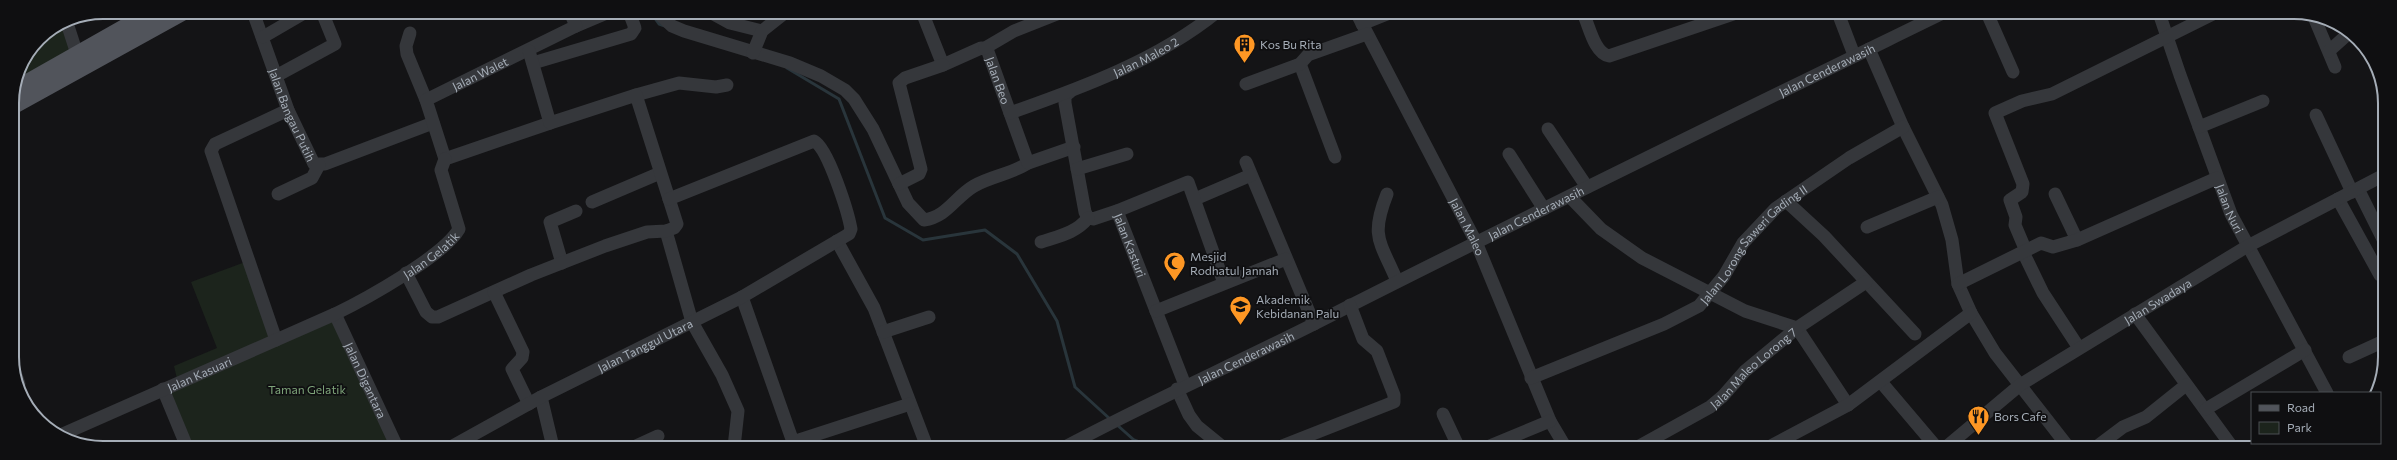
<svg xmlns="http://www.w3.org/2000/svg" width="2397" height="460" font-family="Commissioner,sans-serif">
<rect width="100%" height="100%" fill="#141416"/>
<!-- green -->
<path fill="#1c241c" d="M64 22 77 71 12 103 19 68 39 39Z
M248 261 275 340 336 312 396 447H190L164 389 178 383 174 366 217 348 191 282Z"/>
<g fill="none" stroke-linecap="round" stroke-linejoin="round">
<!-- stream -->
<path stroke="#29353b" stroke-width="3" d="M654 17 659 24 665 26
M787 68 839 99 885 218 923 240 985 230 1017 254 1057 321 1075 387 1110 419
M1116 424 1134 440 1153 447"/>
<!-- minor -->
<g stroke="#35373b" stroke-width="13">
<path id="s1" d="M253 12 288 110 314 164H325L433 123"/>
<path d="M657 12 672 26 684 31 790 63 821 76 845 90 854 99 873 129 908 203 924 220C947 217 955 197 974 186 991 176 1012 174 1028 163"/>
<path d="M710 12 730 23 762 31"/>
<path id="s2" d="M922 12 943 65 981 48 987 49 1028 163 1074 147"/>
<path id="s3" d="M1356 12 1476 242 1550 421 1566 448"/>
<path d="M1583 13C1589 25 1594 53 1609 56L1736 13"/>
<path d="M1838 13 1854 55"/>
<path d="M1987 13 2013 72"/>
<path id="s4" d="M2159 13 2180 75 2231 214 2327 393"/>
<path d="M2314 17 2335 67"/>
<path d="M66 20 77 54"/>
<path d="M1362 24 1392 12"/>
<path d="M576 26 609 12"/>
<path d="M410 33 406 46 407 54 426 100"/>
<path d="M263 37 306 12"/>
<path d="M985 48 1014 31 1062 12"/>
<path d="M1869 49 1903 127 1942 205 1952 240 1958 284 1971 313 1995 353 2069 448"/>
<path d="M2329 51 2348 34"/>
<path d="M753 53 762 31 786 12"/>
<path d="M533 63 631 34 635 28 629 12"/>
<path d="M1300 64 1335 157"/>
<path d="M276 76 335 44 322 12"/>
<path d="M1246 84 1300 64 1308 55 1367 34"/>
<path id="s5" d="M1070 92 1065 96V103L1085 212 1088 218 1093 219 1117 211 1185 385"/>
<path d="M636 95 679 83 716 87 727 85"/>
<path id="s6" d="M1010 113C1081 88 1158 60 1217 12"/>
<path d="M2316 115 2352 192"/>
<path d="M2199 127 2263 101"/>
<path d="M1548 129 1587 187"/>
<path d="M1509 154 1544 209"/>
<path id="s7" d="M445 159 426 100 572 28 576 26 570 12"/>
<path d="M445 159 550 123"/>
<path d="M1246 162 1314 324"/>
<path d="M1077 169 1127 154"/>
<path d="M899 184 919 174 921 169 899 83 905 78 943 65"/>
<path d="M2358 189 2384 241"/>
<path d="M278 194 312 178 319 165"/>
<path d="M1387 194C1370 237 1380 241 1397 281"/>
<path d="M2055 194 2077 240"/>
<path d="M1570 197 1601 229 1642 258 1745 311 1797 328 1848 405"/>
<path d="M1195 199 1251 175"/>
<path d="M2338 199 2380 275 2384 277"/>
<path d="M1786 201 1824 236 1915 334"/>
<path d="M592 202 660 173"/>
<path d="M1117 211 1188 182 1224 283"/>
<path d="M1867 227 1938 197"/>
<path d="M666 231 692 322 722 375 738 411 734 447"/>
<path d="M837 241 874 308 927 447"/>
<path d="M1041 242C1059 236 1076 233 1088 218"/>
<path d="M2026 251 2015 225 2016 217 2010 200 2022 192 2023 184 1995 113 2022 101 2052 94 2215 13"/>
<path d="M2023 252 2043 293 2079 348"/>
<path d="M562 263 550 222 576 211"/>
<path d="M406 273 426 312 432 317H438L531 275 605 246 647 232 666 231 674 228 677 224 636 95 550 123 529 51"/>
<path d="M1958 284 2041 243 2053 247 2077 240 2217 178"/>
<path d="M494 292 523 352 522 358 512 369 529 404"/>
<path d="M742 297 793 442 910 404"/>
<path d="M1156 311 1286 259"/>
<path id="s8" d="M335 314 397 447"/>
<path d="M2135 314 2233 448"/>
<path d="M883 332 929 317"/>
<path d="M276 340 211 151 215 144 288 110"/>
<path d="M2349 357 2384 341"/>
<path d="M14 370 19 384"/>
<path id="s9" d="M1531 378 1664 324 1699 306 1724 276 1743 243 1776 208 1849 158 1903 127"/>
<path d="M1881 382 1937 448"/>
<path d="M163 389 187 447"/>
<path d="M1177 389 1189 415 1197 426 1224 448"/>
<path d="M541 397 553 447"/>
<path d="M2206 409 2305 350"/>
<path d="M1443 414 1459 448"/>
<path id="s10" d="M63 434 335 314C364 300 444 256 459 229L441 170 445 159"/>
<path id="s11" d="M451 447 541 397 742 297 837 241 849 234 851 229C848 212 828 148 814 141L669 199"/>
<path d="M634 447 658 436"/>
<path id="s12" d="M1065 447C1147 403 1233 365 1316 323 1524 217 1734 115 1943 13"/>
<path d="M1277 448 1394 402V395L1377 351 1363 339 1350 305"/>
<path d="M1485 448 1550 421"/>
<path id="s13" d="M1636 448 1710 407 1723 396 1745 371 1797 328 1866 282"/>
<path d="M1767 448 1848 405 1971 313"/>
<path id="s14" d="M1945 448 2020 385 2054 364 2246 247 2384 175"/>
<path d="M2095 448 2123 427 2146 417 2186 385"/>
<path d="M2260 448 2271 443"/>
</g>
<!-- major -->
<path stroke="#51545b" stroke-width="16" d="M15 89 151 12
M12 107 184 12"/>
</g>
<!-- icons -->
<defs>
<symbol id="building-pin" viewBox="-11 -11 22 30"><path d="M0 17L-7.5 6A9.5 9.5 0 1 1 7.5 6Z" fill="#fe9724" stroke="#0f0f11"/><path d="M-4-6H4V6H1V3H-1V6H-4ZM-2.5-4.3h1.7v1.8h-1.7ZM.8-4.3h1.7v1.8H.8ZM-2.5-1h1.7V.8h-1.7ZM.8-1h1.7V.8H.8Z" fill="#111"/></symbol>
<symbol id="mosque-pin" viewBox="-11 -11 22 30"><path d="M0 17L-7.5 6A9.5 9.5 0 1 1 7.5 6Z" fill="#fe9724" stroke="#0f0f11"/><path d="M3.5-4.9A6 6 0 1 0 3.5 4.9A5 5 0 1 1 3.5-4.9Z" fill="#111"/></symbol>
<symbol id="university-pin" viewBox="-11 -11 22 30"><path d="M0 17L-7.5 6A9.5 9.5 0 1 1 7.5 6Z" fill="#fe9724" stroke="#0f0f11"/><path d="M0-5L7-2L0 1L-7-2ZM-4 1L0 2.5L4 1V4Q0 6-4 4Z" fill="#111"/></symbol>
<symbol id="restaurant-pin" viewBox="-11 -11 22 30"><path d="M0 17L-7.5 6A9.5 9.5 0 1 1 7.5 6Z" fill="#fe9724" stroke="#0f0f11"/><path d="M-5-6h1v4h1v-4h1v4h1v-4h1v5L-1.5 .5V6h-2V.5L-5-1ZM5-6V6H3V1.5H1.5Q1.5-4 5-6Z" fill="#111"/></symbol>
</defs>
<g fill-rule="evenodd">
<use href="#building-pin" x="1232" y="32" width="25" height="34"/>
<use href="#mosque-pin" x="1162" y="250" width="25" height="34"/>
<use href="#university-pin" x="1228" y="294" width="25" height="34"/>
<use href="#restaurant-pin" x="1966" y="404" width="25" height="34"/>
</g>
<g text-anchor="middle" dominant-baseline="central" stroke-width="3.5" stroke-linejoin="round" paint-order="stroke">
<!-- poi labels -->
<g font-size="12" fill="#a5adb7" stroke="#0f0f11" text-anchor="start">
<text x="1260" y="44">Kos Bu Rita</text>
<text x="1190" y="256">Mesjid<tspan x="1190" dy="14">Rodhatul Jannah</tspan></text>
<text x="1256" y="299">Akademik<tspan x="1256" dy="14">Kebidanan Palu</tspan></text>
<text x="1994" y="416">Bors Cafe</text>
</g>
<!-- street labels -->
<g font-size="12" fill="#a5adb7" stroke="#0f0f11">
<text stroke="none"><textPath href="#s6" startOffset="147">Jalan Maleo 2</textPath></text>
<text stroke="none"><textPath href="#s12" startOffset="850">Jalan Cenderawasih</textPath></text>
<text stroke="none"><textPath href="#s7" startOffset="122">Jalan Walet</textPath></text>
<text stroke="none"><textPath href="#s2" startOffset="138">Jalan Beo</textPath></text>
<text stroke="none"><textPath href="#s1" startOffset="110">Jalan Bangau Putih</textPath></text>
<text stroke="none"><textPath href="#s4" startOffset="208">Jalan Nuri</textPath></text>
<text stroke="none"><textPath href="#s12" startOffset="526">Jalan Cenderawasih</textPath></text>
<text stroke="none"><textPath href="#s3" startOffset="242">Jalan Maleo</textPath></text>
<text stroke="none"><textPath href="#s9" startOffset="266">Jalan Lorong Saweri Gading II</textPath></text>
<text stroke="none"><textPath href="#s5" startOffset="198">Jalan Kasturi</textPath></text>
<text stroke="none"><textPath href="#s10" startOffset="410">Jalan Gelatik</textPath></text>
<text stroke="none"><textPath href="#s14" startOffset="259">Jalan Swadaya</textPath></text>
<text stroke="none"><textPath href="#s11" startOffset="219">Jalan Tanggul Utara</textPath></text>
<text stroke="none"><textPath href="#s12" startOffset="202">Jalan Cenderawasih</textPath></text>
<text stroke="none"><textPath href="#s13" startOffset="143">Jalan Maleo Lorong 7</textPath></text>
<text stroke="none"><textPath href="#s10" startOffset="149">Jalan Kasuari</textPath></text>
<text stroke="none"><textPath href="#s8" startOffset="73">Jalan Digantara</textPath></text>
</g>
<!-- park labels -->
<g font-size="12" fill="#7ea47a" stroke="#0f0f11">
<text x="307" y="389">Taman Gelatik</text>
</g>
</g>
<!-- crop -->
<path d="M0 0H2397V460H0ZM103 19H2294A84 84 0 0 1 2378 103V357A84 84 0 0 1 2294 441H103A84 84 0 0 1 19 357V103A84 84 0 0 1 103 19Z" fill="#0f0f11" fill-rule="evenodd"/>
<path fill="none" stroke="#a5adb7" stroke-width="2" d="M103 19H2294A84 84 0 0 1 2378 103V357A84 84 0 0 1 2294 441H103A84 84 0 0 1 19 357V103A84 84 0 0 1 103 19Z"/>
<!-- legend -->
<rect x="2251" y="392" width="130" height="52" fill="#0f0f11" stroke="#4b4e53"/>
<rect x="2259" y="405" width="20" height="6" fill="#51545b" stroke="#4b4e53"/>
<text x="2287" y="412" font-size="12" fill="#a5adb7">Road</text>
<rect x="2259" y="422" width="20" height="12" fill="#1c241c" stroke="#4b4e53"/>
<text x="2287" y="432" font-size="12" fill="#a5adb7">Park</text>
</svg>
